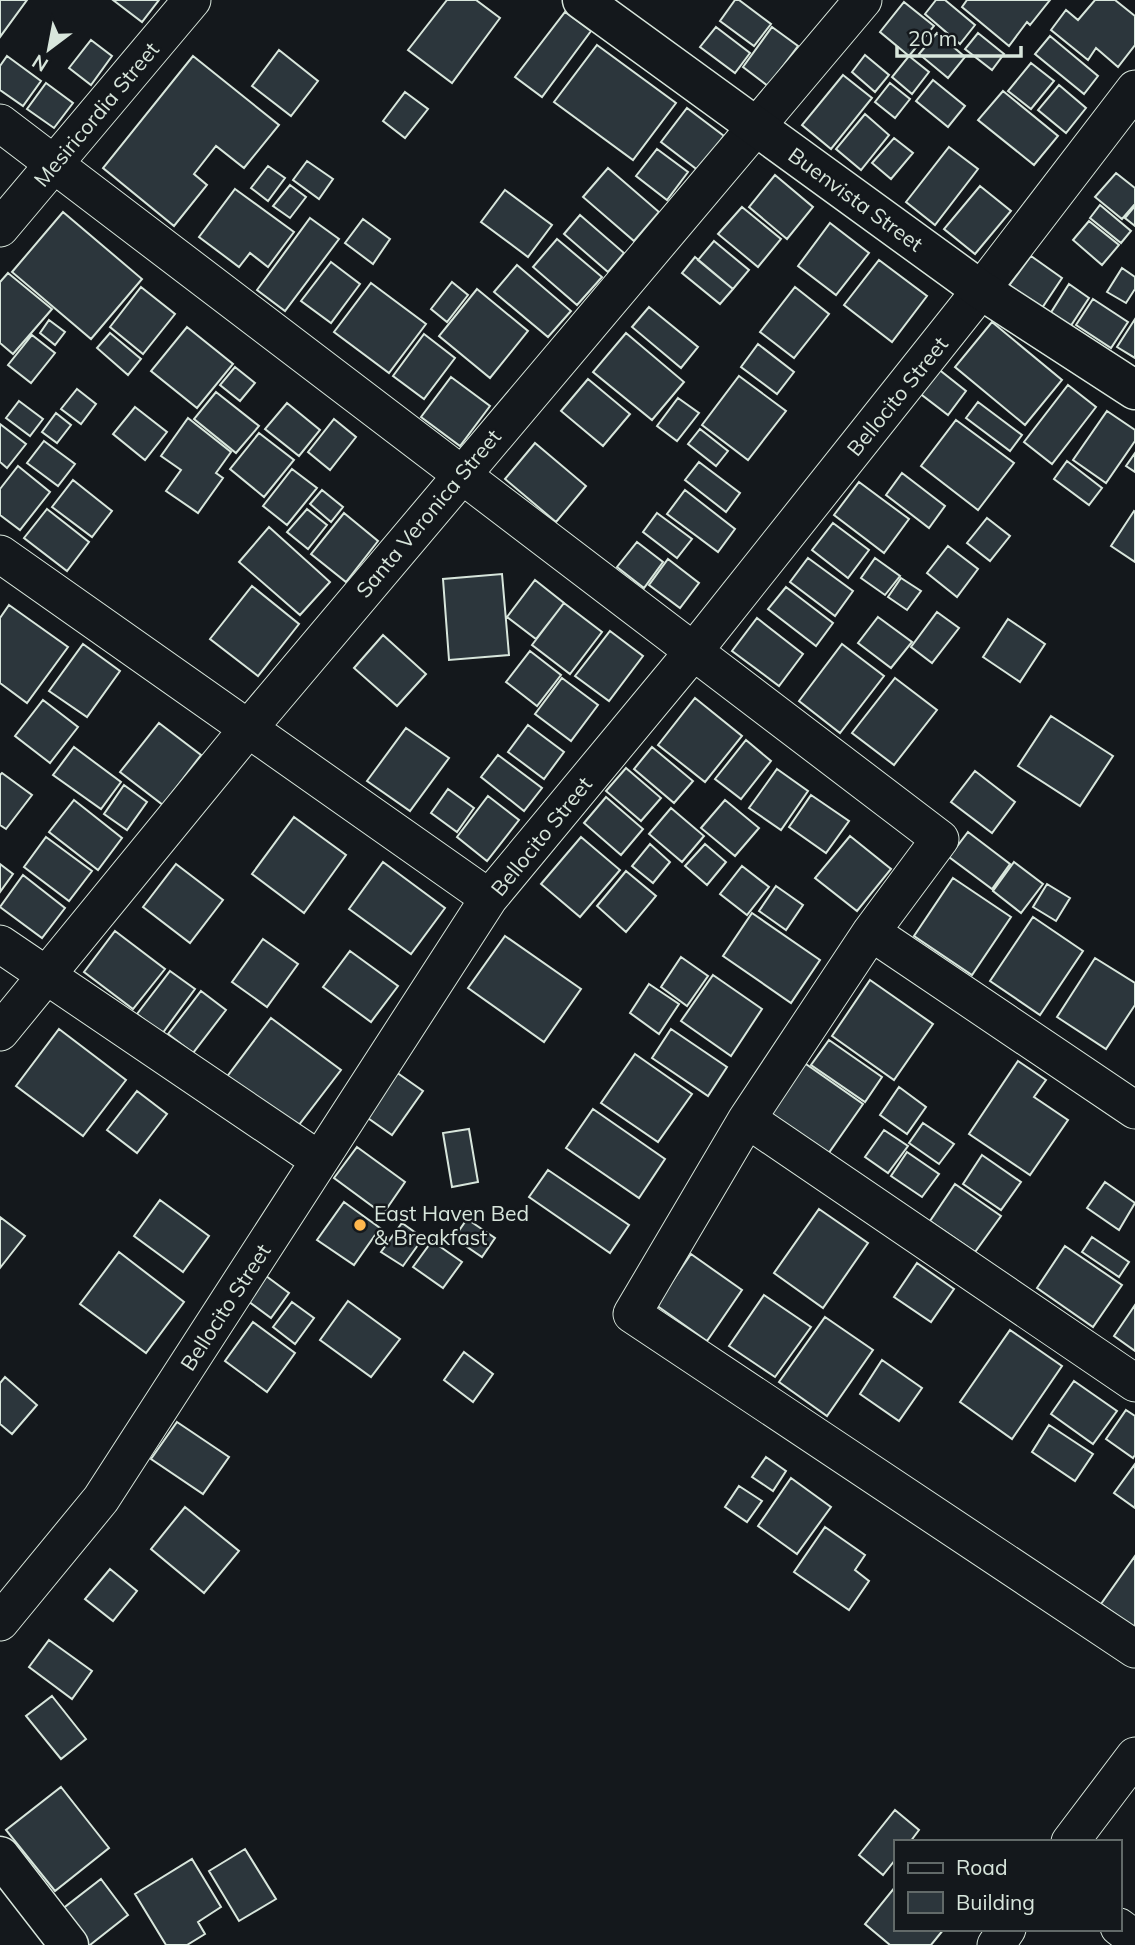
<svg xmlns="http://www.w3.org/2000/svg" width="1135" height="1945" font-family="Mulish,sans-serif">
<rect width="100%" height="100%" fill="#14181c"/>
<!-- building -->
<path fill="#2c363c" stroke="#d8e6dc" stroke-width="2" d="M0 0H27L0 37Z
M113 0H159L142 22Z
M447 0H476L500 18 452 83 408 50Z
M735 0H739L771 24 754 46 720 21Z
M936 0H945L975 25 960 44 925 14Z
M967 0H1050L1030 25 1027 22 1009 46 962 7Z
M1095 0H1115L1135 16V45L1118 67 1096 48 1088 60 1051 30 1066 10 1078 20Z
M904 2 934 26 909 56 880 32Z
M565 12 591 31 542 97 515 77Z
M716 27 750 53 735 73 700 47Z
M772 27 798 46 768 86 743 67Z
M937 33 965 57 948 78 919 54Z
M978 33 1004 54 992 70 965 49Z
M1050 36 1098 76 1084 94 1035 54Z
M91 40 112 56 91 85 69 68Z
M597 45 676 103 633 160 554 102Z
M279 50 318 81 291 116 252 86Z
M865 55 889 75 875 92 852 72Z
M7 56 41 81 23 106 0 90V66Z
M193 56 279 125 244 168 216 146 194 174 207 185 174 226 103 168Z
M909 56 929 72 912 94 892 77Z
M1031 63 1054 81 1031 109 1008 91Z
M843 75 872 98 831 149 802 125Z
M933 80 965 106 948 127 916 101Z
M46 83 73 103 54 128 27 109Z
M890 83 910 99 895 118 875 102Z
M1059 85 1086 108 1066 133 1038 110Z
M1003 91 1058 136 1034 165 978 120Z
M405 92 428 109 405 138 383 121Z
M687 108 724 136 699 171 661 142Z
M865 114 889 135 861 170 836 149Z
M894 138 913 153 891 179 872 163Z
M949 147 978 169 935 225 906 202Z
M657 149 688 172 667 200 636 176Z
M307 161 333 179 319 199 293 180Z
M268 166 285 178 268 201 251 188Z
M608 168 659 212 634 241 583 197Z
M1116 173 1135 188V204L1122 219 1095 197Z
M775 175 813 207 787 239 749 207Z
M290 185 306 197 290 218 273 206Z
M980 186 1011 211 975 254 944 229Z
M235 189 294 232 268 267 250 253 239 267 199 237Z
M505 190 552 225 528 257 481 222Z
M1100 205 1131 231 1121 243 1090 218Z
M1135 206V226L1125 218Z
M742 207 781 239 758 267 718 234Z
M63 212 142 279 91 339 12 272Z
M580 215 624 253 608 272 564 234Z
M310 218 339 239 285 311 257 290Z
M363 219 390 239 373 264 345 243Z
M1089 221 1119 245 1102 265 1073 240Z
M830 223 869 253 836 295 798 266Z
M557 239 602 277 577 305 533 267Z
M714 241 749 270 733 289 698 260Z
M1031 256 1062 278 1040 311 1008 287Z
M695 257 733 289 720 304 682 273Z
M879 260 927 296 892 342 844 305Z
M331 262 360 284 331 323 301 301Z
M517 265 571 311 548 337 494 292Z
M1122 268 1135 277V289L1126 303 1107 292Z
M8 273 52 309 13 354 0 343V282Z
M452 282 468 295 447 322 431 309Z
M371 283 426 324 389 373 334 332Z
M1069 284 1089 298 1070 327 1050 314Z
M141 287 175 314 143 354 110 327Z
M795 287 829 314 794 358 760 332Z
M477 289 528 331 490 378 439 336Z
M1093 299 1128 322 1111 348 1076 325Z
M649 307 698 347 681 368 632 327Z
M1135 319V358L1117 347Z
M49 320 65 332 55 345 40 333Z
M992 322 1062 380 1025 425 955 367Z
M187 327 233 364 197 408 151 371Z
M110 333 141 359 128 375 97 348Z
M626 333 684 382 652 420 593 372Z
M424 334 455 358 424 399 393 376Z
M32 335 55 353 31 383 8 365Z
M758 344 794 372 777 394 741 367Z
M235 367 255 383 240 401 220 385Z
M937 368 966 391 948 415 918 392Z
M739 376 786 411 748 460 702 425Z
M451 377 490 406 460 446 421 417Z
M588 379 630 414 603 446 561 411Z
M1068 385 1096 407 1052 464 1024 442Z
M77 389 96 404 81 424 61 409Z
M216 392 259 426 236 453 194 419Z
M678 398 699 413 677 441 657 426Z
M19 401 43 419 30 436 6 418Z
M978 402 1022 435 1010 451 966 418Z
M287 403 320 430 299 456 265 429Z
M135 407 167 432 145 460 113 434Z
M1107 411 1135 430V441L1106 483 1073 460Z
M56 413 71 425 57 443 42 432Z
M188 418 231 452 216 473 223 478 198 513 166 491 181 470 161 456Z
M334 419 356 437 330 470 308 452Z
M956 420 1014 463 978 510 921 466Z
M0 424 26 444 7 468 0 462Z
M700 429 728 451 716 466 688 444Z
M259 433 294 460 264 497 230 469Z
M44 441 75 464 58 486 27 463Z
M535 443 586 486 556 522 505 479Z
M1135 453V472L1126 466Z
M1067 461 1102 488 1089 505 1054 479Z
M699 462 740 493 726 512 685 480Z
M18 466 50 492 20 530 0 515V489Z
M292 469 317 488 287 525 263 506Z
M902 473 945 506 929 528 886 495Z
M73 480 112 511 92 537 52 507Z
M859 482 909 519 884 553 834 515Z
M322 490 343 507 331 522 310 504Z
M685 490 735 529 718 552 667 514Z
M47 509 89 542 67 571 24 538Z
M307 509 327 525 308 549 287 532Z
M1134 511 1135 512V562L1111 546Z
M344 513 378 541 346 582 311 554Z
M657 513 692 539 677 558 643 532Z
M987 518 1010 536 990 561 967 543Z
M833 523 869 550 848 578 812 550Z
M269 527 330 582 300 615 239 562Z
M637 542 663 562 644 588 617 567Z
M948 546 978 569 957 597 927 573Z
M808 558 853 591 835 616 790 582Z
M875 558 900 576 885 595 861 578Z
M668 559 699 583 680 608 649 585Z
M502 574 509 655 449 660 443 579Z
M901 578 921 591 907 610 888 597Z
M535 580 564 603 536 639 507 617Z
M252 586 299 624 258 676 210 639Z
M786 587 833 623 816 646 768 609Z
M564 603 602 632 570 674 532 645Z
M9 605 68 647 27 703 0 683V618Z
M937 612 959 628 932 663 911 647Z
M878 617 912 642 891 668 858 643Z
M757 618 803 654 779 686 732 651Z
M1008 619 1045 644 1020 682 983 657Z
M610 631 643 656 609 701 575 676Z
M383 635 426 674 397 706 354 668Z
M83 644 120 671 87 717 49 691Z
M842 644 884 676 840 733 799 701Z
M530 651 561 675 537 706 506 682Z
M562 678 598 705 571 741 535 714Z
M895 678 937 710 894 765 852 733Z
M695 698 742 736 705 782 658 745Z
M43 700 78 727 50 763 15 736Z
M1051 716 1113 756 1080 806 1018 766Z
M159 723 201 755 163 805 120 772Z
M528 725 564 752 544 779 508 752Z
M406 728 449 758 410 811 367 781Z
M746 740 771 761 741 799 715 779Z
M74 747 121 782 101 809 53 775Z
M652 747 693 781 674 803 634 769Z
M498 755 542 788 524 811 481 777Z
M626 768 661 798 641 821 606 791Z
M777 769 808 791 781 830 749 808Z
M975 771 1015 802 992 833 951 802Z
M2 773 32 795 6 829 0 825V775Z
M124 785 147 802 127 830 104 814Z
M448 789 474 808 457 832 431 813Z
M811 795 849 821 826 853 789 827Z
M488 796 519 820 487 861 457 837Z
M606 797 643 829 621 855 584 823Z
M74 800 122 838 98 870 49 832Z
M725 800 759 828 735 856 701 828Z
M671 808 704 836 682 862 649 834Z
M294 817 346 855 304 913 252 874Z
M968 832 1010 864 992 889 949 857Z
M850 836 891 869 857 911 815 878Z
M46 837 92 871 69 901 24 867Z
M581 837 620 870 580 917 541 884Z
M650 844 670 862 653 883 632 866Z
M705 844 726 862 707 885 685 866Z
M383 862 445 908 411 954 349 909Z
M1014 862 1043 884 1021 913 993 891Z
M0 864 13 874 0 892Z
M176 864 223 900 190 943 143 907Z
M742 866 769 887 747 915 720 894Z
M626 871 656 896 626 932 597 906Z
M23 875 65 908 42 938 0 907Z
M953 878 1011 917 972 975 914 936Z
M1047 884 1070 898 1056 921 1033 907Z
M776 886 803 905 786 930 759 911Z
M752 913 820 960 791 1003 723 956Z
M1033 917 1083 951 1040 1015 990 981Z
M115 931 165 969 133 1009 84 972Z
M505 936 581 989 544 1042 468 988Z
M263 939 298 964 267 1007 232 982Z
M350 951 398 986 371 1022 323 987Z
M681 957 708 976 687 1006 661 987Z
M1095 958 1135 983V1005L1106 1049 1057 1017Z
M170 971 195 989 162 1034 137 1014Z
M713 975 762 1009 731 1056 681 1021Z
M870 980 933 1024 894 1080 832 1036Z
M649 984 679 1004 659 1034 630 1013Z
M201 991 226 1010 193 1053 168 1034Z
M271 1018 341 1070 295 1130 226 1078Z
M59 1029 126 1080 83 1136 16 1086Z
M671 1029 727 1067 708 1096 652 1058Z
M829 1040 882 1077 865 1102 811 1065Z
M635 1054 692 1094 658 1142 601 1103Z
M1018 1061 1046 1080 1034 1097 1068 1120 1030 1175 969 1134Z
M803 1062 863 1104 828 1154 769 1113Z
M396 1072 423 1091 392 1135 365 1116Z
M899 1087 926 1107 907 1134 880 1115Z
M137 1091 167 1114 137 1153 107 1130Z
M593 1109 665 1159 639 1198 566 1148Z
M923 1123 954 1144 939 1164 909 1143Z
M469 1129 478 1182 452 1187 443 1133Z
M884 1130 908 1146 888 1173 865 1157Z
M357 1147 405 1182 383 1214 334 1178Z
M907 1152 939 1174 922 1197 891 1176Z
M982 1155 1021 1182 1001 1210 963 1184Z
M548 1170 629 1225 610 1253 529 1197Z
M1105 1182 1135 1203 1119 1230 1087 1208Z
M955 1184 1001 1216 975 1252 930 1221Z
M160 1200 209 1236 183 1272 134 1236Z
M344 1202 380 1228 354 1265 317 1240Z
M819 1209 868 1243 823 1308 774 1273Z
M0 1217 25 1236 0 1268Z
M467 1219 495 1238 482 1257 454 1238Z
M402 1223 423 1238 403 1266 381 1252Z
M1092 1237 1129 1262 1119 1277 1082 1252Z
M432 1241 462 1262 443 1288 413 1267Z
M1065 1246 1122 1285 1093 1327 1037 1288Z
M119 1252 184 1302 146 1353 80 1304Z
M691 1254 742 1290 707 1341 656 1305Z
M917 1263 954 1289 931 1322 894 1297Z
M262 1273 289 1293 271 1318 244 1298Z
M764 1295 811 1327 775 1377 729 1346Z
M348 1301 400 1339 371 1377 320 1340Z
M292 1302 314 1318 295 1344 273 1327Z
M1135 1305V1351L1114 1336Z
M825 1317 873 1350 827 1416 779 1382Z
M253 1322 295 1353 267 1392 225 1361Z
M1010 1330 1062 1366 1012 1439 960 1402Z
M464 1352 493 1374 473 1402 444 1380Z
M882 1360 922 1388 899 1421 860 1394Z
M5 1377 37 1405 12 1434 0 1424V1383Z
M1074 1381 1117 1411 1093 1444 1051 1414Z
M1126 1410 1135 1416V1455L1133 1458 1106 1439Z
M177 1422 229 1457 203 1494 151 1459Z
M1049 1425 1093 1454 1075 1481 1032 1452Z
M766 1457 786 1471 773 1491 752 1477Z
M1135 1464V1508L1114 1493Z
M791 1478 831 1507 797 1554 758 1526Z
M739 1486 762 1501 747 1522 725 1507Z
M185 1507 239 1551 204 1593 151 1549Z
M825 1527 865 1555 855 1570 869 1581 849 1610 794 1572Z
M1135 1556V1628L1101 1604Z
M110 1569 137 1591 113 1621 85 1599Z
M49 1640 92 1671 72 1699 29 1667Z
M52 1696 86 1739 61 1759 26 1716Z
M61 1787 109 1848 55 1891 6 1830Z
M895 1810 919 1830 910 1842H895V1860L883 1875 859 1855Z
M245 1849 276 1899 239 1921 209 1871Z
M192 1859 221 1907 198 1922 205 1934 187 1945H166L135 1894Z
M101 1879 128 1915 90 1945H74L52 1917Z
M895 1887V1929H944L931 1945H890L865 1924Z"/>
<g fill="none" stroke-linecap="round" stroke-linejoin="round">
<defs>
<path id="minor" d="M0 123 940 839 871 932 747 1119 632 1314 1135 1649
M0 228 192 0
M0 554 489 898
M871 932 1135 1110
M0 944 319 1160
M0 1032 247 730 863 0
M747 1119 1135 1383
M0 1622 101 1499 489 898 693 652 981 290 1135 89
M1070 1842 1135 1756
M1119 1927 1135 1939
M996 1945 1007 1929"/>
<path id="tertiary" d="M582 0 981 290 1135 390"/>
<path id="secondary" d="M0 1856 69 1945"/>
</defs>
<!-- minor casing -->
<use href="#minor" stroke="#d8e6dc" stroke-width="39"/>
<!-- tertiary casing -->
<use href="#tertiary" stroke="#d8e6dc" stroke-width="41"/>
<!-- secondary casing -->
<use href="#secondary" stroke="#d8e6dc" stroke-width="41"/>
<!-- minor -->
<use href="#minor" stroke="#14181c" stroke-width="37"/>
<!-- tertiary -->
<use href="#tertiary" stroke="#14181c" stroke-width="38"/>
<!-- secondary -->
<use href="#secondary" stroke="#14181c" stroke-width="38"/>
</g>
<!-- markers -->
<circle fill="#ffb74d" stroke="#14181c" stroke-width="2.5" cx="360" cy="1225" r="7"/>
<g text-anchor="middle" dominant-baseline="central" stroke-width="5" stroke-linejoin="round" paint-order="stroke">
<!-- street labels -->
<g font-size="21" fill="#d8e6dc" stroke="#14181c">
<text transform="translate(96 114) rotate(-50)">Mesiricordia Street</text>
<text transform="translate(856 199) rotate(36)">Buenvista Street</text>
<text transform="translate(897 396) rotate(-51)">Bellocito Street</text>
<text transform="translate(428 513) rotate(-50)">Santa Veronica Street</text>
<text transform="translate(541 836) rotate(-51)">Bellocito Street</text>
<text transform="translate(225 1307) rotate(-57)">Bellocito Street</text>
</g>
<!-- poi labels -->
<g font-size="21" fill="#d8e6dc" stroke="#14181c" text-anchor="start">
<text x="374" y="1213">East Haven Bed<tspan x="374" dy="24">&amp; Breakfast</tspan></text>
</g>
</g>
<!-- legend -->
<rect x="894" y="1840" width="228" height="91" fill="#14181c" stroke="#626a69" stroke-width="2"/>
<rect x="908" y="1863" width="35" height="10" fill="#14181c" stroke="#626a69" stroke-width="2"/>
<text x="956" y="1875" font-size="21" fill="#d8e6dc">Road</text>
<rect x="908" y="1892" width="35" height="21" fill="#2c363c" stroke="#626a69" stroke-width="2"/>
<text x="956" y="1910" font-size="21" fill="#d8e6dc">Building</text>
<!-- north arrow -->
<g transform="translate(49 49) rotate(212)" stroke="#14181c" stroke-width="5" paint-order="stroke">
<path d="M0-5L12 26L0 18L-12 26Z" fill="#d8e6dc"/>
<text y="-10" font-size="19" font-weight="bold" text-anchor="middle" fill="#d8e6dc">N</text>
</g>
<!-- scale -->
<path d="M897 46v10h124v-10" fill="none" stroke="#d8e6dc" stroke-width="3.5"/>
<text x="908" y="46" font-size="21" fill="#d8e6dc" stroke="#14181c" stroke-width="5" paint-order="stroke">20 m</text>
</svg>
